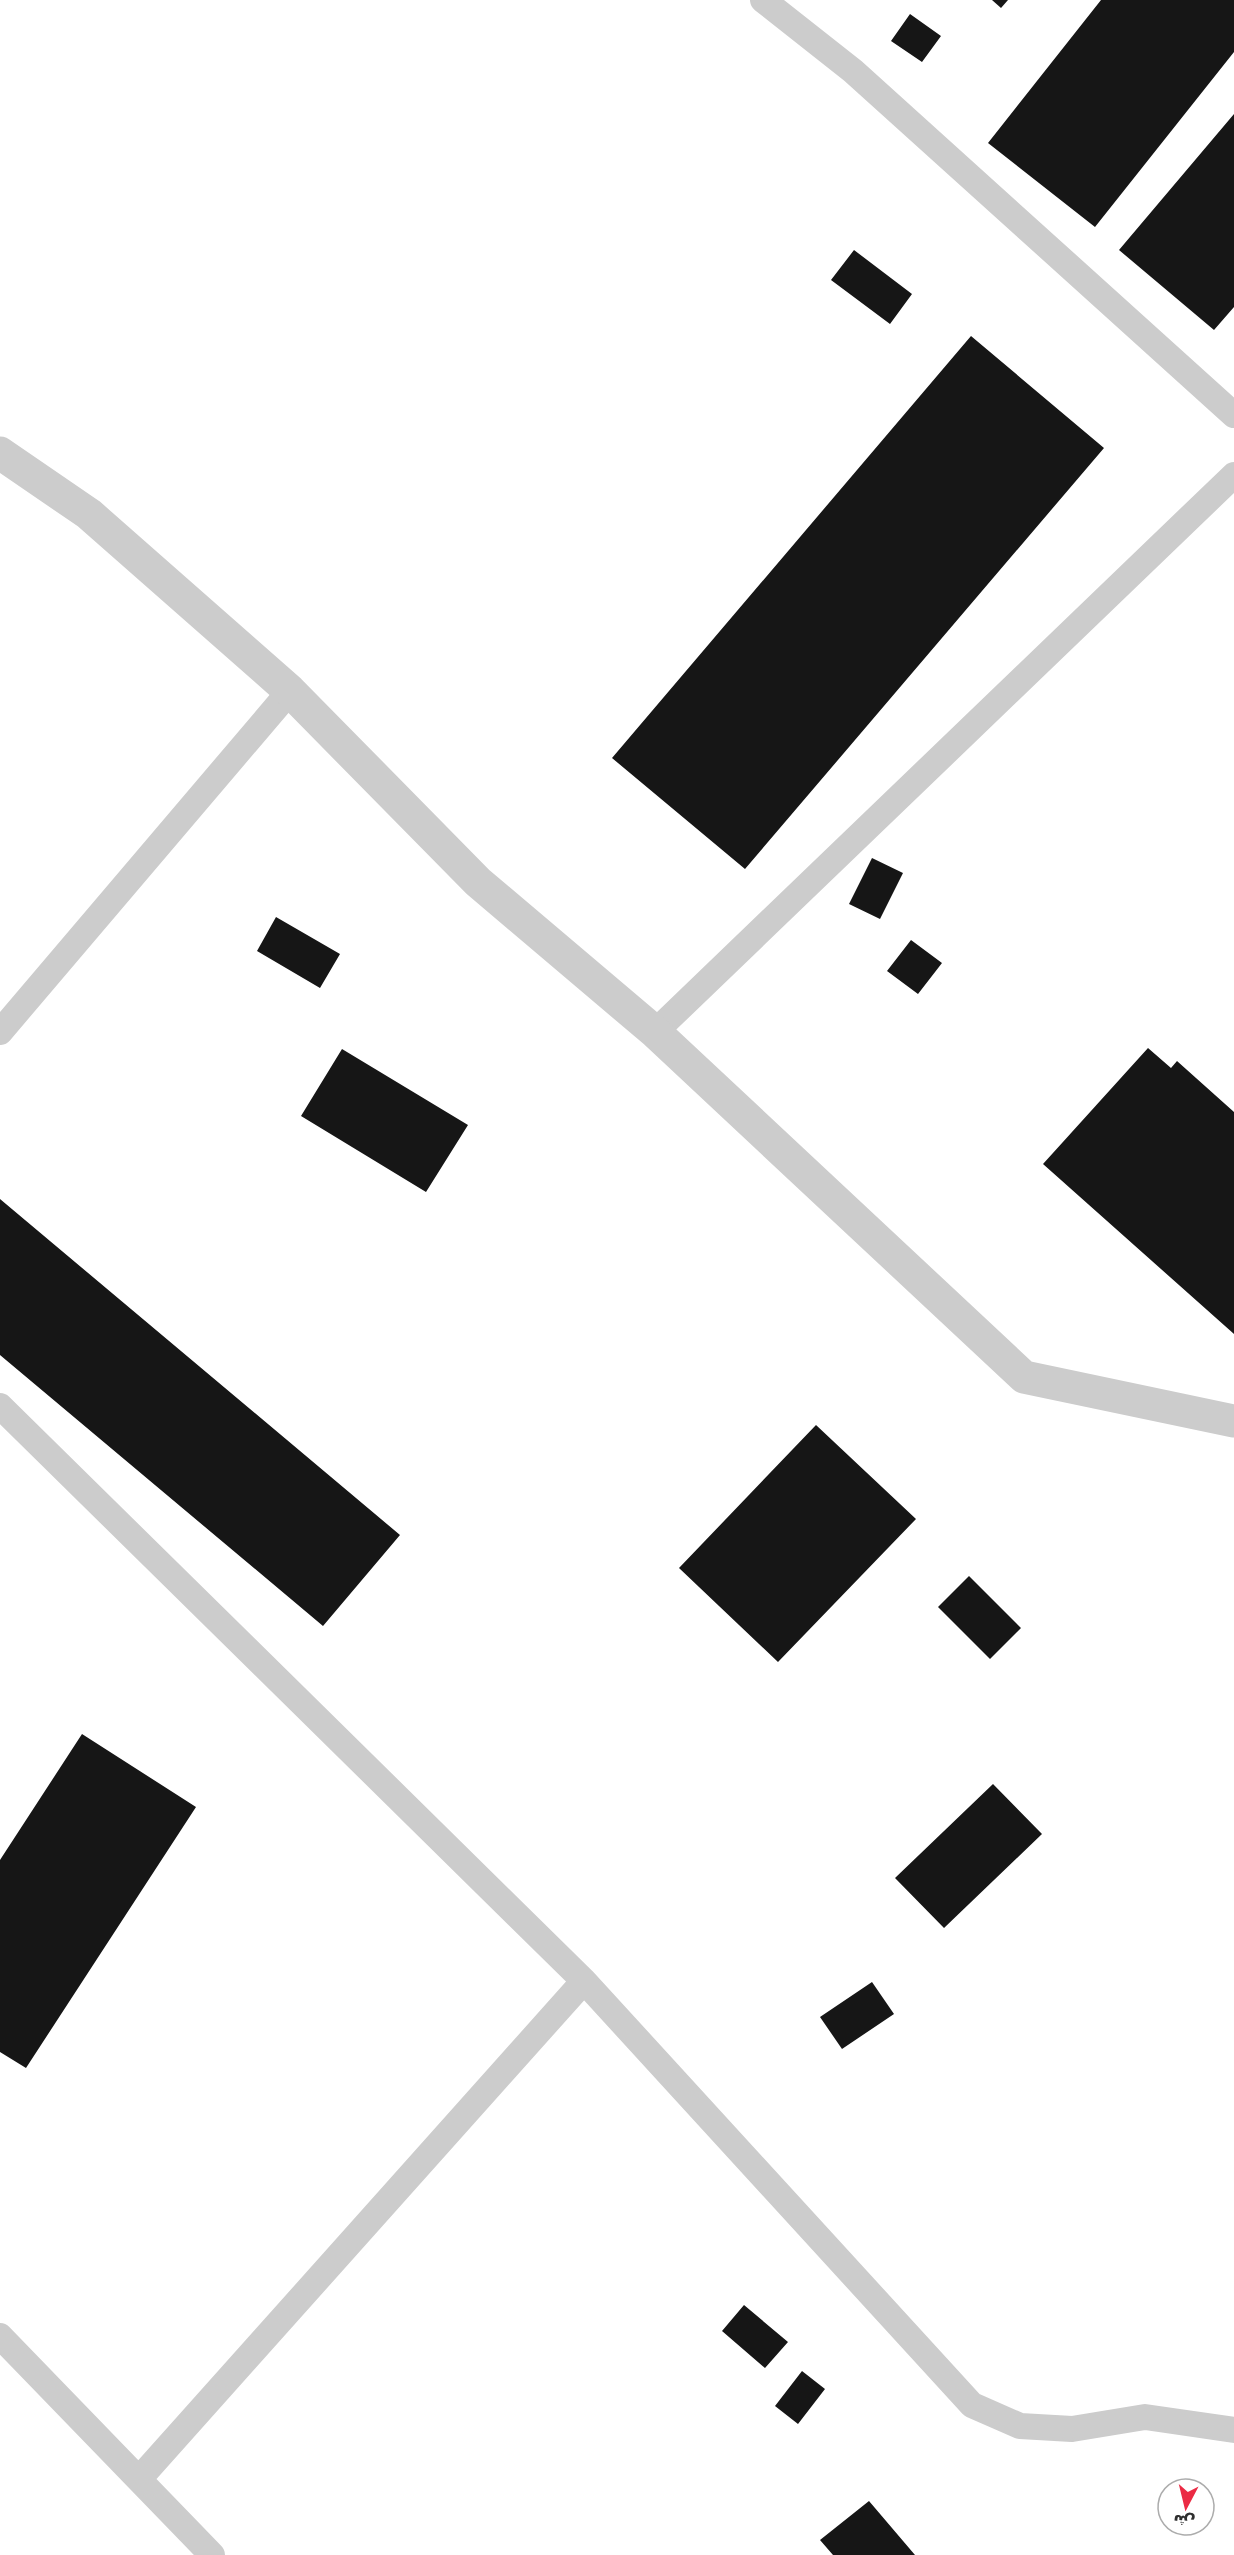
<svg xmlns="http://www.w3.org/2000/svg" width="1234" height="2555" font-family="'DejaVu Sans',Cairo,sans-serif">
<rect width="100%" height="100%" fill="#fff"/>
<!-- building -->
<path fill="#161616" d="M992 0H1008L1001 8Z
M1101 0H1234V52L1095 227 988 143Z
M910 14 941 36 922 62 891 41Z
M1234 114V307L1214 330 1119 250Z
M854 250 912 294 890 324 831 280Z
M971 336 1104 448 745 869 612 758Z
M872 858 903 873 880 919 849 904Z
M276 917 340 954 320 988 257 951Z
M911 940 942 963 918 994 887 971Z
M1148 1048 1171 1068 1177 1061 1234 1112V1334L1043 1164Z
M342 1049 468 1125 426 1192 301 1116Z
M0 1199 400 1535 323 1626 0 1355Z
M816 1425 916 1519 778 1662 679 1568Z
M969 1576 1021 1628 990 1659 938 1607Z
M82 1734 196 1807 26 2068 0 2052V1860Z
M993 1784 1042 1834 944 1928 895 1878Z
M872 1982 894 2014 842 2049 820 2017Z
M744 2305 788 2342 765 2368 722 2331Z
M802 2371 825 2389 798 2424 775 2406Z
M869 2501 915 2555H833L820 2540Z"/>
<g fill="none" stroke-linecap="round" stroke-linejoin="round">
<!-- lane -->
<path stroke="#ccc" stroke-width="26" d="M763 0 853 71 1234 415
M0 1032 290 691
M655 1032 1234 475
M0 1406 584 1981 972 2405 1020 2426 1072 2429 1145 2417 1234 2430
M0 2336 212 2555
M139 2479 584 1981"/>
<!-- street -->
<path stroke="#ccc" stroke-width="33" d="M0 453 89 514 290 691 478 882 655 1032 1024 1377 1234 1421"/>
</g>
<!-- north arrow -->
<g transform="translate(1186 2507) rotate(187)"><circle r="28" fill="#ffffff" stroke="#acacac" stroke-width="1.5"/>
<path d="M0-4.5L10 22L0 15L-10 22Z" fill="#eb2b44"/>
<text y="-9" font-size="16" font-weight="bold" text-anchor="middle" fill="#2f2f2f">ش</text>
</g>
</svg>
